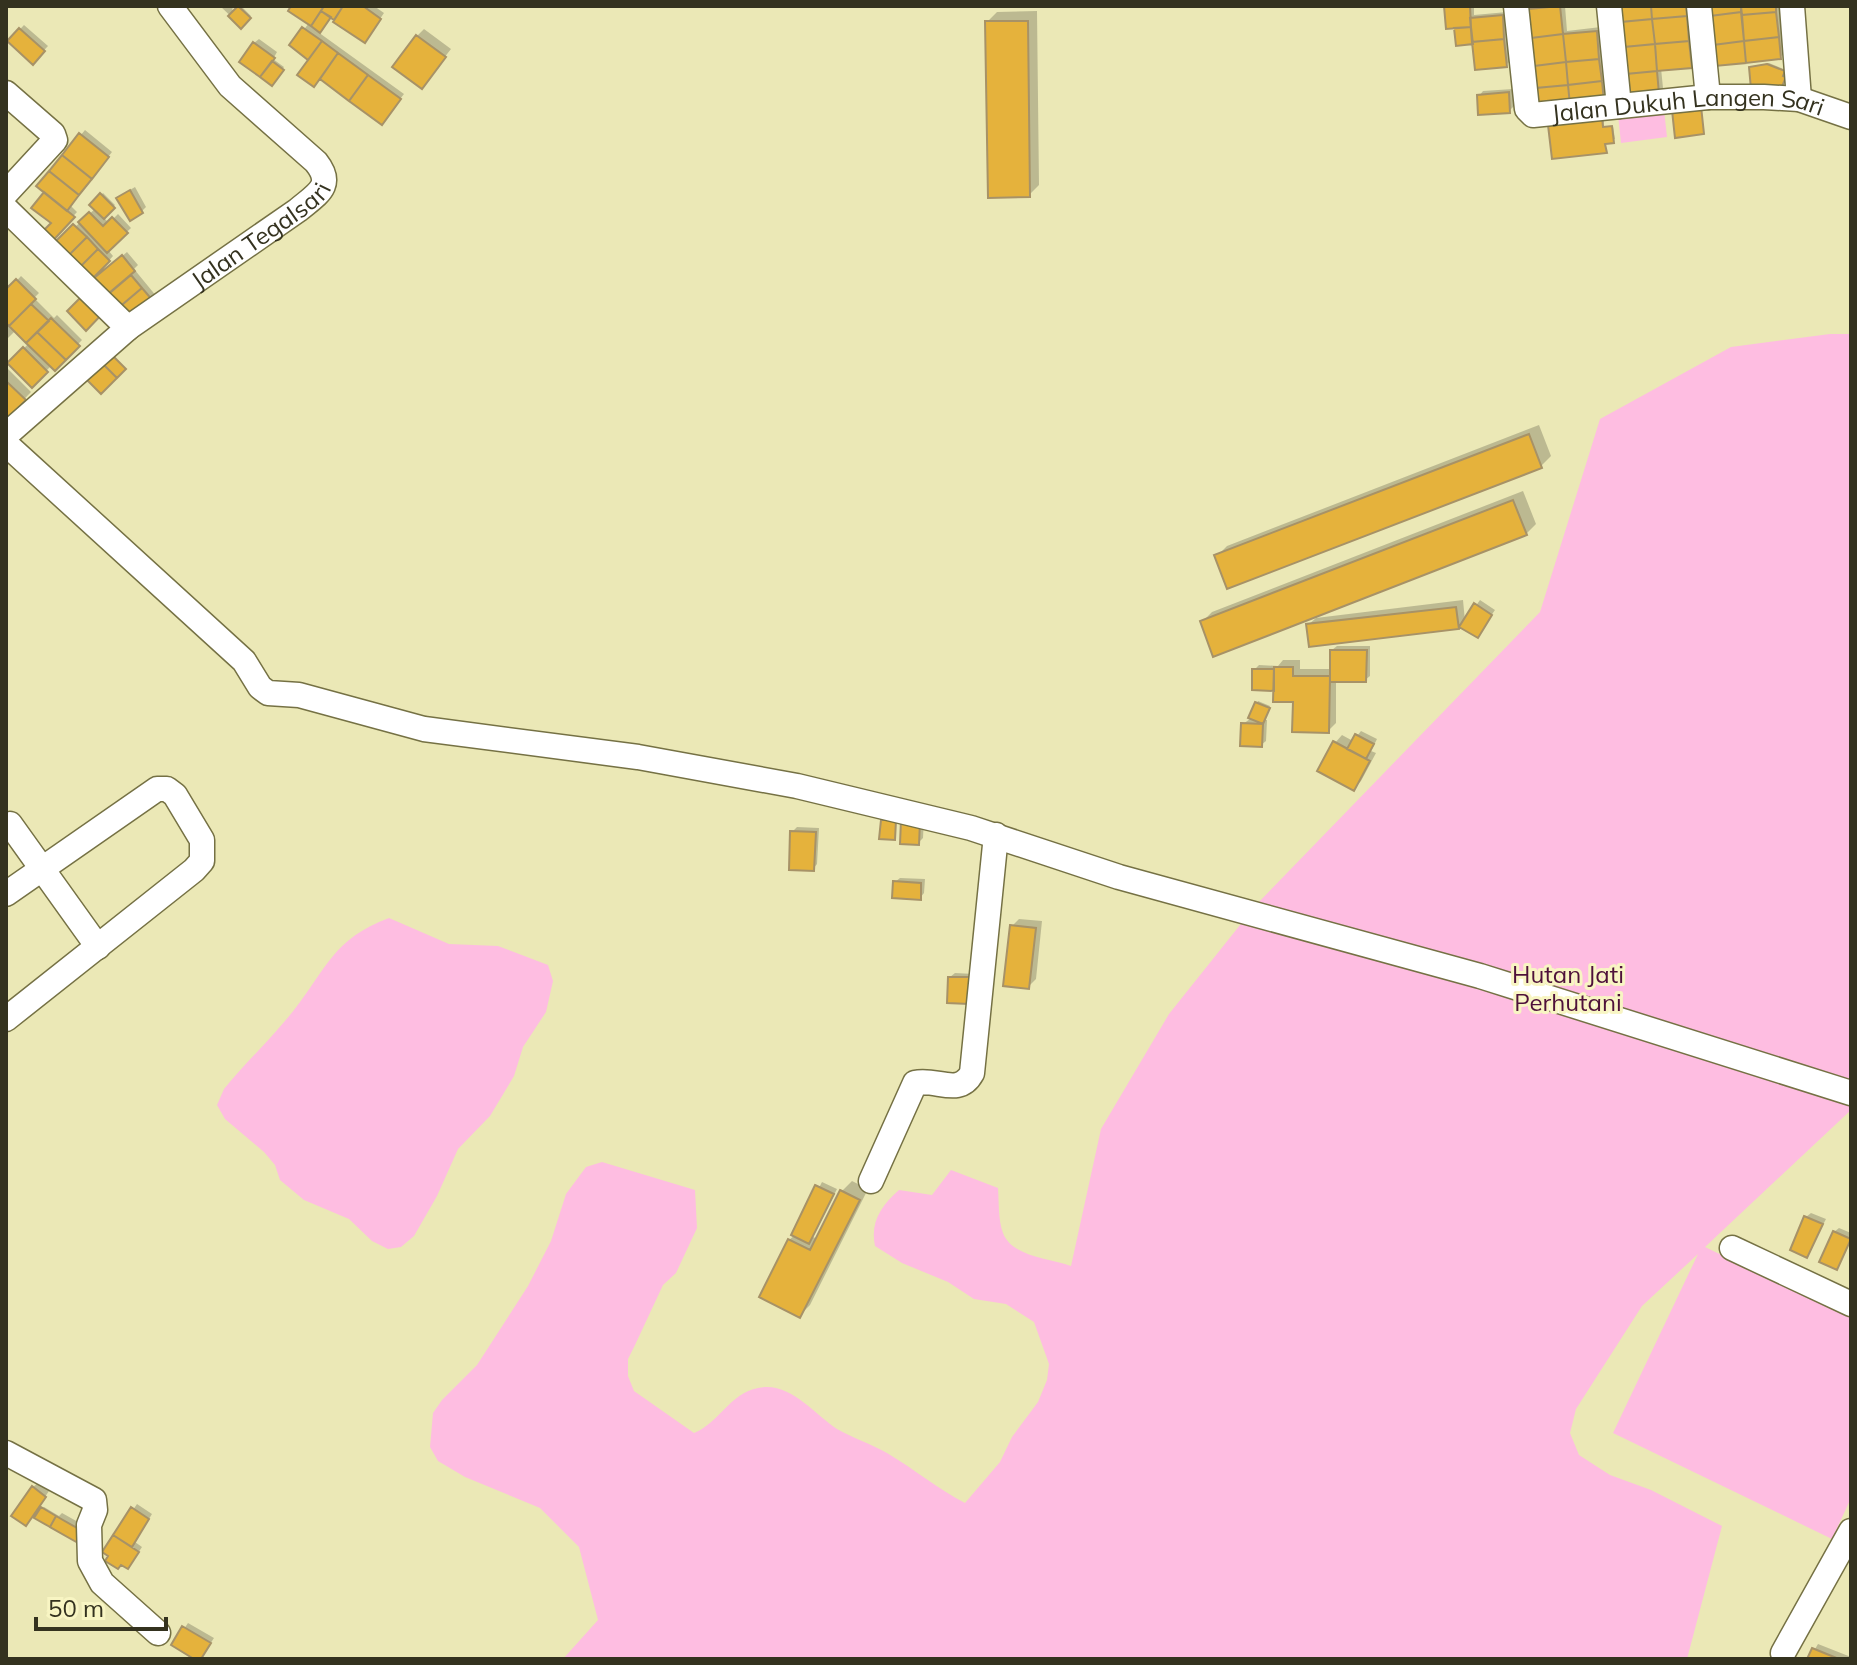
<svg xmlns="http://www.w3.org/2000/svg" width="1857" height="1665" font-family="Mulish,sans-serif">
<rect width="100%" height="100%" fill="#ebe8b6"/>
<!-- green -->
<path fill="#febde1" d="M1664 110 1667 137 1621 143 1618 115Z
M1830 334H1851V1110L1705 1247 1851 1318V1498L1832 1539 1613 1433 1698 1254 1642 1306 1576 1409 1570 1433 1579 1455 1610 1475 1651 1490 1722 1526 1687 1659H563L598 1620 579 1547 540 1508 465 1477 438 1461 430 1447 433 1413 442 1400 477 1365 528 1286 551 1241 566 1194 586 1167 602 1162 695 1190 697 1228 676 1273 663 1285 635 1345 628 1359V1376L634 1391 694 1433C719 1423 730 1393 758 1388 790 1381 814 1414 837 1429 853 1438 871 1444 887 1453 914 1469 938 1489 965 1503L1000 1462 1012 1437 1038 1402 1047 1380 1049 1364 1034 1322 1006 1304 974 1299 948 1282 902 1263 875 1246C870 1222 881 1206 899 1190L932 1195 951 1170 998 1188C999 1202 998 1220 1003 1233 1012 1257 1050 1258 1071 1266L1101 1129 1169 1014 1256 905 1540 612 1600 419 1731 347Z
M389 918 449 944 498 946 548 965 553 981 546 1012 523 1047 514 1076 490 1116 458 1149 437 1196 414 1236 401 1247 388 1249 372 1241 349 1219 304 1200 280 1180 275 1165 264 1152 225 1119 217 1105 224 1089C246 1062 272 1038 294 1010 327 968 333 939 389 918Z"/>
<!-- shadow -->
<path fill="#0003" d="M220 6H235L232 9 234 12 241 6 251 16 241 26Z
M293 6H374L384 13 365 41 331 15 318 32 404 94 382 122 320 77 311 59 292 45 309 23Z
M1446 6H1496L1474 8V15L1507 12 1510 61 1506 65 1456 26Z
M1530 6H1565L1567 31 1601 27 1607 95 1540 106Z
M1622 6H1690L1695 61 1691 66 1661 68 1663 88 1658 92Z
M1711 6H1780L1785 53 1780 57 1717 64Z
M1037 11 1039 185 1029 195 987 22 997 12Z
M24 25 48 46 33 62 9 41Z
M424 29 451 49 422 86 417 36Z
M259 39 277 52 273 59 284 67 272 84 254 43Z
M1769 63 1786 70 1782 85 1751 67Z
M1513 89 1514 106 1509 111 1479 96 1483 91Z
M1604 118V126H1613L1615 139 1606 142V151L1554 157Z
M85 130 112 152 70 205 77 212 48 243 54 223 47 192 39 186Z
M135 187 146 207 142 211 123 194Z
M103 193 115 205 103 217 109 223 118 214 131 228 108 250 113 256 97 274 99 276 127 252 138 265 134 269 157 297 128 322 54 246 96 208 92 205Z
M21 276 39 293 34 298 54 318 57 315 82 340 55 368 52 365 32 385 10 363 28 344 16 330 6 340V283L11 287Z
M6 367 31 392 6 418Z
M1539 425 1551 456 1541 466 1217 556 1227 546Z
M1523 491 1536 524 1526 534 1202 622 1212 612Z
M1463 600 1465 621 1480 600 1495 610 1477 636 1460 625 1458 628 1308 625 1316 618Z
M1337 646H1370V676L1365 680H1336V723L1328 731 1295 700 1254 670 1259 665 1278 666 1283 660H1300V669H1332V650Z
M1258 701 1270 706 1264 720H1267L1266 741 1261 745 1243 724 1250 719Z
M1361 731 1377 739 1371 751 1376 753 1361 781 1354 788 1335 743 1342 735 1353 741Z
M924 817 923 838 918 843 902 842Z
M797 827 819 828 817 864 813 869 792 832Z
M900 878 925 879 924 893 920 898 895 882Z
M1019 919 1042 921 1036 979 1028 987 1012 926Z
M955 973 974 974 968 1002 950 977Z
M852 1181 868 1189 810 1305 800 1315 789 1240 795 1235 822 1182 837 1189 813 1237 818 1239 842 1191Z
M1811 1213 1826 1219 1807 1256 1806 1217Z
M1839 1228 1851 1233V1240L1836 1267 1834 1232Z
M38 1483 49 1491 30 1519 33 1487Z
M137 1504 152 1514 135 1542 142 1547 132 1562 105 1552Z
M44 1507 59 1516 62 1513 87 1527 78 1540 42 1508Z
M188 1623 214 1638 200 1659 174 1644Z
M1818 1644 1851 1657V1659H1809Z"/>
<!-- building -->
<path fill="#e5b23c" stroke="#a79267" stroke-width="2" d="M238 6 251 18 241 29 228 16Z
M291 6H324L311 26 288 11Z
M324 6H343L334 20 321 11Z
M343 6H363L381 19 365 43 333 22Z
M1444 6H1470L1471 27 1446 29Z
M1560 6 1563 34 1531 38 1528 9Z
M1620 6H1651L1652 19 1621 22Z
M1651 6H1686L1687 16 1652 19Z
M1709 6H1741V12L1710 16Z
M1741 6H1776V12L1742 15Z
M321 11 331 17 320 33 311 26Z
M1741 12 1744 41 1713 45 1710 16Z
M1776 12 1779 37 1744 41 1742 15Z
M1503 15 1504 39 1472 42 1470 18Z
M1687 16 1689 41 1655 44 1652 19Z
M1652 19 1655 44 1624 47 1621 22Z
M985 21H1028L1030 197 988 198Z
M302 27 322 41 308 60 289 45Z
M1471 27 1473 44 1456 46 1454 28Z
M19 28 45 51 33 65 7 41Z
M1597 31 1599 59 1566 62 1563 34Z
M1563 34 1566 62 1534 66 1531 38Z
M416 35 446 57 422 89 392 67Z
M1779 37 1781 59 1746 63 1744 41Z
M1504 39 1507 67 1475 70 1472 42Z
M322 41 338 53 314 87 297 75Z
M1689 41 1692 68 1657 71 1655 44Z
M1744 41 1746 63 1715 66 1713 45Z
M253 42 275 58 260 77 239 62Z
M1655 44 1657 71 1626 74 1624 47Z
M338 53 368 75 349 101 320 79Z
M1599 59 1602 81 1568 85 1566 62Z
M272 61 284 70 272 86 260 77Z
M1566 62 1568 85 1536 88 1534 66Z
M1767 64 1785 71 1783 76 1786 77 1781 89H1751L1749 67Z
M1657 71 1659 94 1628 97 1626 74Z
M368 75 401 99 382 125 349 101Z
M1602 81 1604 102 1570 105 1568 85Z
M1568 85 1570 105 1538 109 1536 88Z
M1509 92 1510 113 1478 115 1477 95Z
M1701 106 1704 134 1675 138 1672 110Z
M1602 118 1603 127 1612 126 1614 143 1605 144 1607 153 1552 159 1548 125Z
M79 133 109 157 92 179 62 155Z
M62 155 92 179 79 195 49 171Z
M49 171 79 195 67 211 36 186Z
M130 190 143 213 130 221 116 198Z
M44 192 75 217 48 246 38 236 51 223 31 208Z
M100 193 115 208 104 219 89 205Z
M89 212 103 226 112 217 128 233 107 253 78 222Z
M73 224 87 237 65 259 51 246Z
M87 237 98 249 76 271 65 259Z
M98 249 110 261 88 283 76 271Z
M122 255 135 271 102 299 88 283Z
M131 275 142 288 116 310 105 297Z
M16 279 36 299 9 326 6 323V289Z
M142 288 154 302 128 325 116 310Z
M85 293 104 312 86 331 67 311Z
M31 304 49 321 26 343 9 326Z
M51 318 80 346 66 360 37 332Z
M37 332 66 360 55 371 26 343Z
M23 347 48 372 32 388 7 363Z
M112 355 126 369 117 378 103 364Z
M103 364 117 378 101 394 87 380Z
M6 381 26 400 6 420Z
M1529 434 1542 468 1227 589 1214 555Z
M1513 500 1527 535 1213 657 1200 621Z
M1474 603 1492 615 1478 638 1459 627Z
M1456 607 1459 629 1309 647 1306 624Z
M1330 650H1367L1366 682H1330Z
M1274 667H1293V676H1330L1329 733 1292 732 1293 702H1273Z
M1252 669H1274V691L1252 690Z
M1255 702 1270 708 1263 724 1248 718Z
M1241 723 1263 724 1262 747 1240 746Z
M1355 734 1374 744 1366 759 1347 749Z
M1333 741 1370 761 1354 791 1317 771Z
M881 820H896L895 840 879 839Z
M901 820 920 821 919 845 900 844Z
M790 831 816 832 814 871 789 870Z
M893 881 921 883V900L892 898Z
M1010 925 1036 928 1029 989 1003 986Z
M948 977H970L969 1004 947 1003Z
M815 1185 834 1194 809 1244 791 1235Z
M840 1190 860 1200 800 1318 759 1297 788 1239 810 1250Z
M1804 1216 1823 1224 1807 1258 1790 1250Z
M1833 1231 1851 1239 1837 1270 1819 1262Z
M32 1486 46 1497 26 1526 11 1516Z
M41 1507 56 1516 50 1527 34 1518Z
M131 1507 149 1519 132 1547 113 1535Z
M56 1516 84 1532 78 1543 50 1527Z
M113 1535 139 1552 128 1569 121 1565 118 1569 105 1561 108 1556 102 1552Z
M182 1626 211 1643 201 1659H194L171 1645Z
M1812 1648 1839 1659H1807Z"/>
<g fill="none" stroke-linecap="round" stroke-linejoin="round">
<defs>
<g id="minor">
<path id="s1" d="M1516 6 1527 109 1533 115 1708 97H1764L1799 99 1851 117"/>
<path d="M1609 6 1619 106"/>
<path d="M1699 6 1708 97"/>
<path d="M1792 6 1799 99"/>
<path d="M6 93 53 134 55 140 6 193"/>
<path d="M6 209 128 328"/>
<path id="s2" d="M6 435 128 328 298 210C317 194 335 186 316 162L230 86 170 6"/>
<path d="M6 444 244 661 260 687 268 693 299 695 424 729 638 757 797 786 971 828 1119 877 1480 976 1851 1093"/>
<path d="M10 824 98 947"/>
<path d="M6 894 157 789H167L175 795 202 840V861L194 870 6 1019"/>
<path d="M871 1181 915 1083C937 1078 959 1097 972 1073L996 835"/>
<path d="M1732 1248 1851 1304"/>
<path d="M6 1453 94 1500 95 1510 89 1525 90 1561 102 1583 158 1633"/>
<path d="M1783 1653 1851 1531"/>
</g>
</defs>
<!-- minor casing -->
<use href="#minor" stroke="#757144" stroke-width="27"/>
<!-- minor -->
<use href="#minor" stroke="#fff" stroke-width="24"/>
</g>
<g text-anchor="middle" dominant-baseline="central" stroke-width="6" stroke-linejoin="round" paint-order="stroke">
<!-- street labels -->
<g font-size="24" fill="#34321f" stroke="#f8f5c3">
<text stroke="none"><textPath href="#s1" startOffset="268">Jalan Dukuh Langen Sari</textPath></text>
<text stroke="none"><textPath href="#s2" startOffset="324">Jalan Tegalsari</textPath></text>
</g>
<!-- park labels -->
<g font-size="24" fill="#4e113a" stroke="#f8f5c3">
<text x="1568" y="974">Hutan Jati<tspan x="1568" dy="28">Perhutani</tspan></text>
</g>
</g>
<!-- border -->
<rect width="1857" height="1665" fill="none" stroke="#34321f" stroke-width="16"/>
<!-- scale -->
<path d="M36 1617v12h130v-12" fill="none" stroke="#34321f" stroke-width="4"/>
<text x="48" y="1617" font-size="24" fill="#34321f" stroke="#f8f5c3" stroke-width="6" paint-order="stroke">50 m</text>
</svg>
